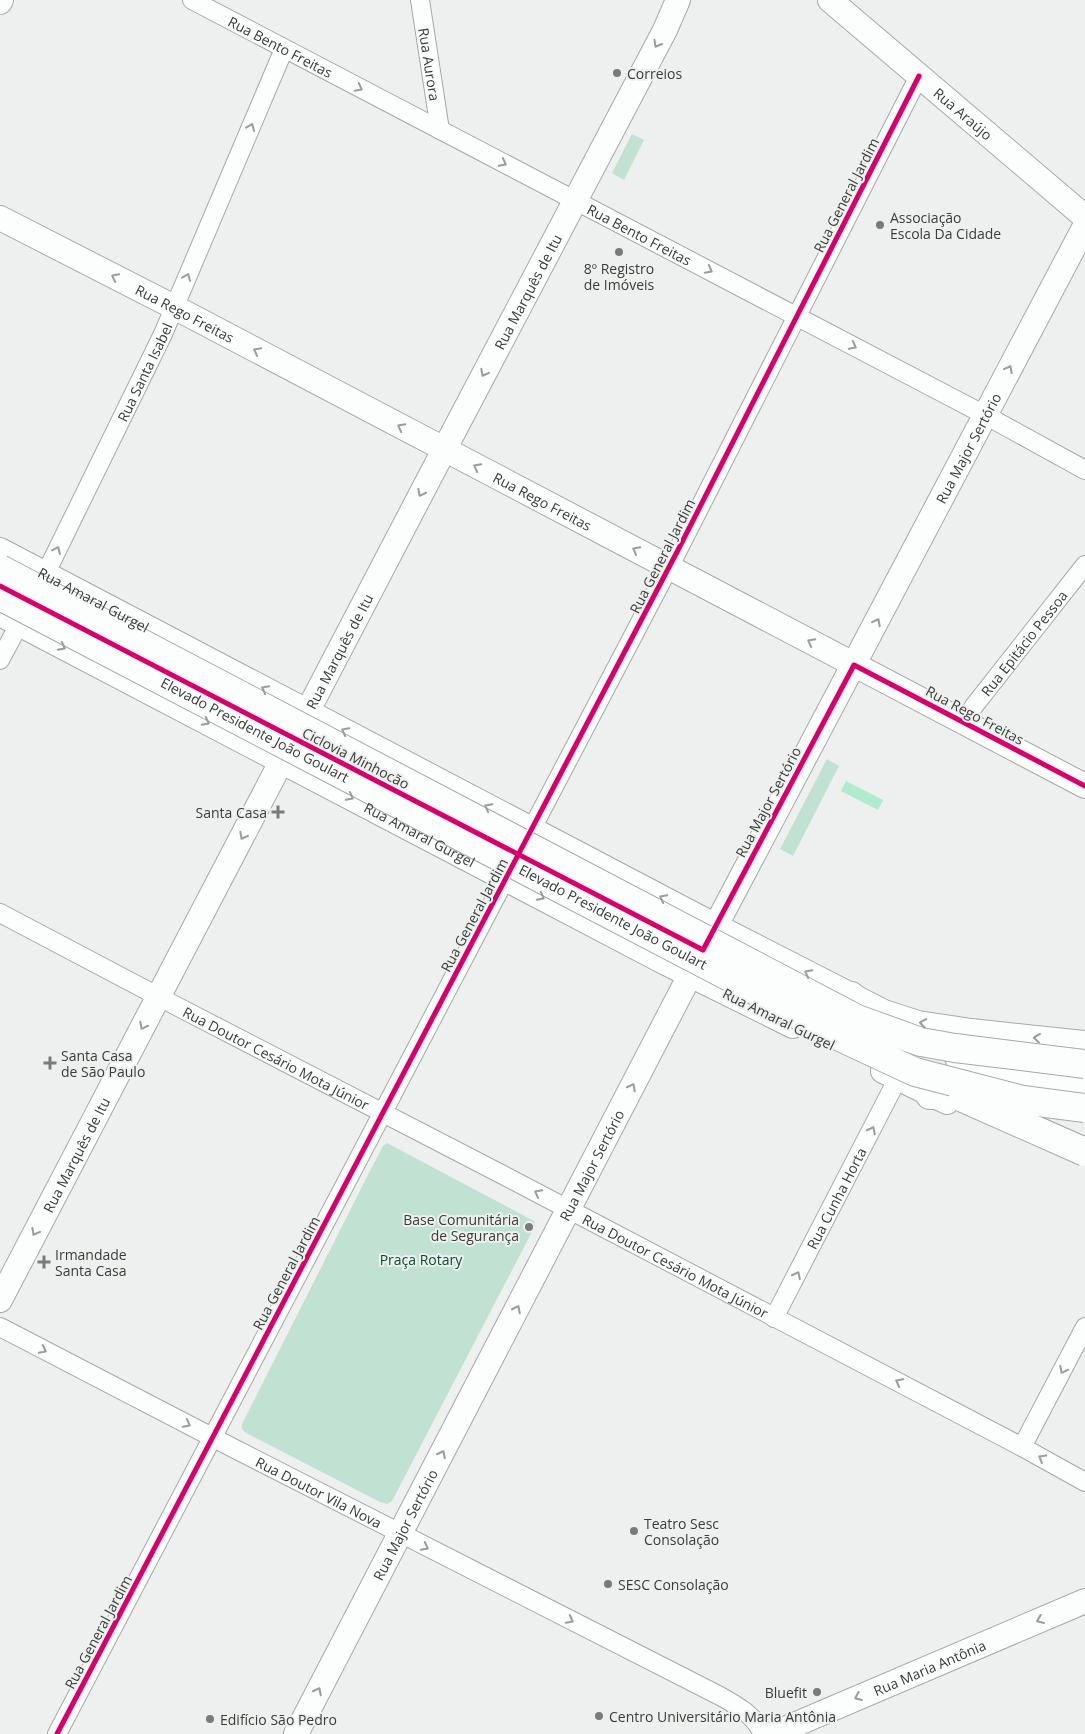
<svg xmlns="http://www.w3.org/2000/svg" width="1085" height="1734" font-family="'Open Sans',sans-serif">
<rect width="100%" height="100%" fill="#eef0ef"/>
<!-- green -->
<path fill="#c1e1d2" d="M632 134 644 140 624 180 612 173Z
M827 759 839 766 793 856 780 849Z
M387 1143 534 1221 535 1226 392 1501 387 1504 380 1502 246 1433 242 1429V1424L372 1167 383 1146Z"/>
<!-- water -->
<path fill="#b0eacf" d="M846 781 883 800 878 810 841 791Z"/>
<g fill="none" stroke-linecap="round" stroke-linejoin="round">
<defs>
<g id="street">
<path id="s1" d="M192 0 985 415 1085 470"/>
<path id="s2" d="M420 0 440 130"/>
<path id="s3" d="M41 583 163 334 284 49"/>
<path d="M0 660 24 615"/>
<path id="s4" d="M964 723 974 706 1085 565"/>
<path d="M526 840 678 550 919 76"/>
<path id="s5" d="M0 913 184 1010 503 1175 1022 1447 1085 1482"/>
<path id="s6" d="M774 1318 898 1078"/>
<path id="s7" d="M0 1327 235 1449 720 1696C738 1706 754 1715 763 1734"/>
<path d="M1022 1447 1085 1327"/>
<path d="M57 1734 511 868"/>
</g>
<g id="secondary">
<path id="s8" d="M830 0 1085 217"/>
<path d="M0 2 1 0"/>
<path id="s9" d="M0 218 174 307 1085 786"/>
<path id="s10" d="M0 550 716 926 884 1012 918 1023 971 1031 1085 1043"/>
<path id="s11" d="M0 614 664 962 793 1026"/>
<path d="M883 1071 947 1102"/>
<path id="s12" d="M0 1300 444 450 665 30 678 0"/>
<path id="s13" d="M296 1734 703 950 1085 226"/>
<path id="s14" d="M773 1734 1085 1601"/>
</g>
<path id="highway" d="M851 996 887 1026 894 1030
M959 1057 1017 1073 1085 1080
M930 1095 967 1094 984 1097"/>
</defs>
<!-- street casing -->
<use href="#street" stroke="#a7a8a8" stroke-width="20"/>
<!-- secondary casing -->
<use href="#secondary" stroke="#a7a8a8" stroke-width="26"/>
<!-- highway casing -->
<use href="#highway" stroke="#a7a8a8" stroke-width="30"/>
<!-- street -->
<use href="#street" stroke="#fcfdfd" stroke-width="18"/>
<!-- secondary -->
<use href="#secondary" stroke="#fcfdfd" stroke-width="24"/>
<!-- highway -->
<use href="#highway" stroke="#fcfdfd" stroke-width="28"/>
<defs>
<g id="highway-bridge">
<path d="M0 569 857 1019 921 1042 955 1048 1085 1064"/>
<path id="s15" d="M0 596 745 985 823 1029 915 1072 1023 1100 1085 1108"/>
<path d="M963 1098 1085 1152"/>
</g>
</defs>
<!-- highway-bridge casing -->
<use href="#highway-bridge" stroke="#a7a8a8" stroke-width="30" stroke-linecap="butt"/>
<!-- highway-bridge -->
<use href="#highway-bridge" stroke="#fcfdfd" stroke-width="28"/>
<defs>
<path id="cycleway" d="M0 586 703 950 854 665 1085 786
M57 1734 678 550 919 76"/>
</defs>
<!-- cycleway casing -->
<use href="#cycleway" stroke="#edf1ee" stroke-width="8"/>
<!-- cycleway -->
<use href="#cycleway" stroke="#d6006c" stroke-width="5"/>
</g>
<!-- one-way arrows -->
<defs><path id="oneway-chevron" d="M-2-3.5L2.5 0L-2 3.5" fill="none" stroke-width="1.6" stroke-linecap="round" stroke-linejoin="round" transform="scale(1.25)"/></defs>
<g stroke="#9b9c9c">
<use href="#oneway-chevron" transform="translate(657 44) rotate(120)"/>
<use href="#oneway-chevron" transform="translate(359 88) rotate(27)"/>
<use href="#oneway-chevron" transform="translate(251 127) rotate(-67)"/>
<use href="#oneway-chevron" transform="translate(503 163) rotate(28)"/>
<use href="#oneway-chevron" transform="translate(709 270) rotate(28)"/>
<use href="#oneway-chevron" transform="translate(115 277) rotate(-153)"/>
<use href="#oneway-chevron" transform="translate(187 277) rotate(-67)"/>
<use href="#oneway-chevron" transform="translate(853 346) rotate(28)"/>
<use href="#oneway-chevron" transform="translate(257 351) rotate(-152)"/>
<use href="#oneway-chevron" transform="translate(1009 369) rotate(-62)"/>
<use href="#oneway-chevron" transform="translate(484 373) rotate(118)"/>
<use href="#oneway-chevron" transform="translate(401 427) rotate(-152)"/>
<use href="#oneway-chevron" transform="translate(477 467) rotate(-152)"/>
<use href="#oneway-chevron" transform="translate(421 493) rotate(117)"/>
<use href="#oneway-chevron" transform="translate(57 550) rotate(-64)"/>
<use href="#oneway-chevron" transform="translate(636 550) rotate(-152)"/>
<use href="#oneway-chevron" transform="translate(877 622) rotate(-62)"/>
<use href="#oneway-chevron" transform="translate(811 642) rotate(-152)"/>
<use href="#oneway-chevron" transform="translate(62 647) rotate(28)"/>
<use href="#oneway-chevron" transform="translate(265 689) rotate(-152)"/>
<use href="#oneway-chevron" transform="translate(206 722) rotate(28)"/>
<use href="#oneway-chevron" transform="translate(345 731) rotate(-152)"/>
<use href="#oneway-chevron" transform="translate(350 797) rotate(28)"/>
<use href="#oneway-chevron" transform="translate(488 807) rotate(-152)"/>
<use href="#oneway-chevron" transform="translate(243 836) rotate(118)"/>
<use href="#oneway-chevron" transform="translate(541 897) rotate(28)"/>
<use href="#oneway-chevron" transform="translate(663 898) rotate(-152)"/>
<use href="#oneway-chevron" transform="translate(808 973) rotate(-153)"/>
<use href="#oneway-chevron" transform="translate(923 1023) rotate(-170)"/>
<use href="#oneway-chevron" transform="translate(143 1026) rotate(117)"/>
<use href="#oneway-chevron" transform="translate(1037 1038) rotate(-174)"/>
<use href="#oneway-chevron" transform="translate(632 1087) rotate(-63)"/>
<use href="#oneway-chevron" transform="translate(872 1130) rotate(-63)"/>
<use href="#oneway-chevron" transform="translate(538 1193) rotate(-152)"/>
<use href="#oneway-chevron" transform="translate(35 1232) rotate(118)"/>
<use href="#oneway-chevron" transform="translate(797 1275) rotate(-63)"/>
<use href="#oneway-chevron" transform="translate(517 1309) rotate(-63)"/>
<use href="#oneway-chevron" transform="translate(43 1350) rotate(27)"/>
<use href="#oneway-chevron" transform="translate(1063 1370) rotate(117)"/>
<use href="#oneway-chevron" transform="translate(899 1382) rotate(-152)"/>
<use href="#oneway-chevron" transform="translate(187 1424) rotate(28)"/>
<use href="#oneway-chevron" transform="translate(442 1454) rotate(-63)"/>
<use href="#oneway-chevron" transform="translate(1042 1458) rotate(-150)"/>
<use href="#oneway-chevron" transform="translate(425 1547) rotate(27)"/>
<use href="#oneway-chevron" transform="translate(570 1620) rotate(27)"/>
<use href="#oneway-chevron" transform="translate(1040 1620) rotate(157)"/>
<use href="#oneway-chevron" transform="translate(318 1691) rotate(-63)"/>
<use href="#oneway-chevron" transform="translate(858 1697) rotate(157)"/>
</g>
<!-- markers -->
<g fill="#797b7a" stroke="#edf1ee" stroke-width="2">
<circle cx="617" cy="73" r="5"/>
<circle cx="880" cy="225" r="5"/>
<circle cx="619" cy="252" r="5"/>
<path d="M275.5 804.5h5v5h5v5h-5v5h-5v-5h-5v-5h5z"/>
<path d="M47.5 1055.5h5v5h5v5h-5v5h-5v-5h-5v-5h5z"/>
<circle cx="529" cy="1227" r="5"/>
<path d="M41.5 1254.5h5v5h5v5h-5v5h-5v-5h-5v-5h5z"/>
<circle cx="634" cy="1531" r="5"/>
<circle cx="608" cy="1584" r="5"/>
<circle cx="817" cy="1692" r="5"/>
<circle cx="599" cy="1716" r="5"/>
<circle cx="210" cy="1719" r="5"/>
</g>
<g text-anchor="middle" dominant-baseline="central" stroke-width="4" stroke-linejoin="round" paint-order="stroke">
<!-- street labels -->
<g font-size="14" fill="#3a3c3b" stroke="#edf1ee">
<text stroke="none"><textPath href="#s1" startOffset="100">Rua Bento Freitas</textPath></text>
<text stroke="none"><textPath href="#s2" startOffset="65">Rua Aurora</textPath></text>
<text stroke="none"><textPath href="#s8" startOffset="175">Rua Araújo</textPath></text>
<text transform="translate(846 195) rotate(-63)">Rua General Jardim</text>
<text stroke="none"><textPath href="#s1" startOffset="505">Rua Bento Freitas</textPath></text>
<text stroke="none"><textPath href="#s12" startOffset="1138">Rua Marquês de Itu</textPath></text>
<text stroke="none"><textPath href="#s9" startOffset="208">Rua Rego Freitas</textPath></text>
<text stroke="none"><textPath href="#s3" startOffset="235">Rua Santa Isabel</textPath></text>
<text stroke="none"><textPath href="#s13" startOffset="1451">Rua Major Sertório</textPath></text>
<text stroke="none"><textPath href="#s9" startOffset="612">Rua Rego Freitas</textPath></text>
<text transform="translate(662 556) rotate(-63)">Rua General Jardim</text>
<text stroke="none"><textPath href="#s10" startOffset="106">Rua Amaral Gurgel</textPath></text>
<text stroke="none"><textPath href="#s4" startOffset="100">Rua Epitácio Pessoa</textPath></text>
<text stroke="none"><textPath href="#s12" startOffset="732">Rua Marquês de Itu</textPath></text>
<text transform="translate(975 715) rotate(28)">Rua Rego Freitas</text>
<text stroke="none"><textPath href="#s15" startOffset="288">Elevado Presidente João Goulart</textPath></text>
<text transform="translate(356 758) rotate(27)">Ciclovia Minhocão</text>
<text transform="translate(768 802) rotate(-62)">Rua Major Sertório</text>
<text stroke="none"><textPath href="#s11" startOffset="474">Rua Amaral Gurgel</textPath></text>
<text transform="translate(474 915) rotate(-62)">Rua General Jardim</text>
<text stroke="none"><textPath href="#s15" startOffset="692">Elevado Presidente João Goulart</textPath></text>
<text transform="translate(779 1019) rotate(26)">Rua Amaral Gurgel</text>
<text stroke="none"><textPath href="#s5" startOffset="312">Rua Doutor Cesário Mota Júnior</textPath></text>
<text stroke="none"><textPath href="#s12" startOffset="164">Rua Marquês de Itu</textPath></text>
<text stroke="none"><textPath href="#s13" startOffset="641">Rua Major Sertório</textPath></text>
<text stroke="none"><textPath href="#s6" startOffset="135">Rua Cunha Horta</textPath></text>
<text stroke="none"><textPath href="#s5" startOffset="762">Rua Doutor Cesário Mota Júnior</textPath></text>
<text transform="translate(286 1273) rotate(-62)">Rua General Jardim</text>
<text stroke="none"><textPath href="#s7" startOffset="359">Rua Doutor Vila Nova</textPath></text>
<text stroke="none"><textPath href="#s13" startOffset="236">Rua Major Sertório</textPath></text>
<text transform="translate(98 1632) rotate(-62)">Rua General Jardim</text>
<text stroke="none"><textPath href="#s14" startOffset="170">Rua Maria Antônia</textPath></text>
</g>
<!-- poi labels -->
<g font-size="14" fill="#3a3c3b" stroke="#edf1ee" text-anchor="start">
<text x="627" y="73">Correios</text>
<text x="890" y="217">Associação<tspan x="890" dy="16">Escola Da Cidade</tspan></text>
<text x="619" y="268" text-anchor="middle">8º Registro<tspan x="619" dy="16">de Imóveis</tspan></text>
<text x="267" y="812" text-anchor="end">Santa Casa</text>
<text x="61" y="1055">Santa Casa<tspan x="61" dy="16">de São Paulo</tspan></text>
<text x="519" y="1219" text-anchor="end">Base Comunitária<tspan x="519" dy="16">de Segurança</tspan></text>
<text x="55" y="1254">Irmandade<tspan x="55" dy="16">Santa Casa</tspan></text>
<text x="644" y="1523">Teatro Sesc<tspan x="644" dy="16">Consolação</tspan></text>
<text x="618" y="1584">SESC Consolação</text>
<text x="807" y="1692" text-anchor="end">Bluefit</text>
<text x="609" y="1716">Centro Universitário Maria Antônia</text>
<text x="220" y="1719">Edifício São Pedro</text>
</g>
<!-- park labels -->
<g font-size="14" fill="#074c35" stroke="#edf1ee">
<text x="421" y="1259">Praça Rotary</text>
</g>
</g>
</svg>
